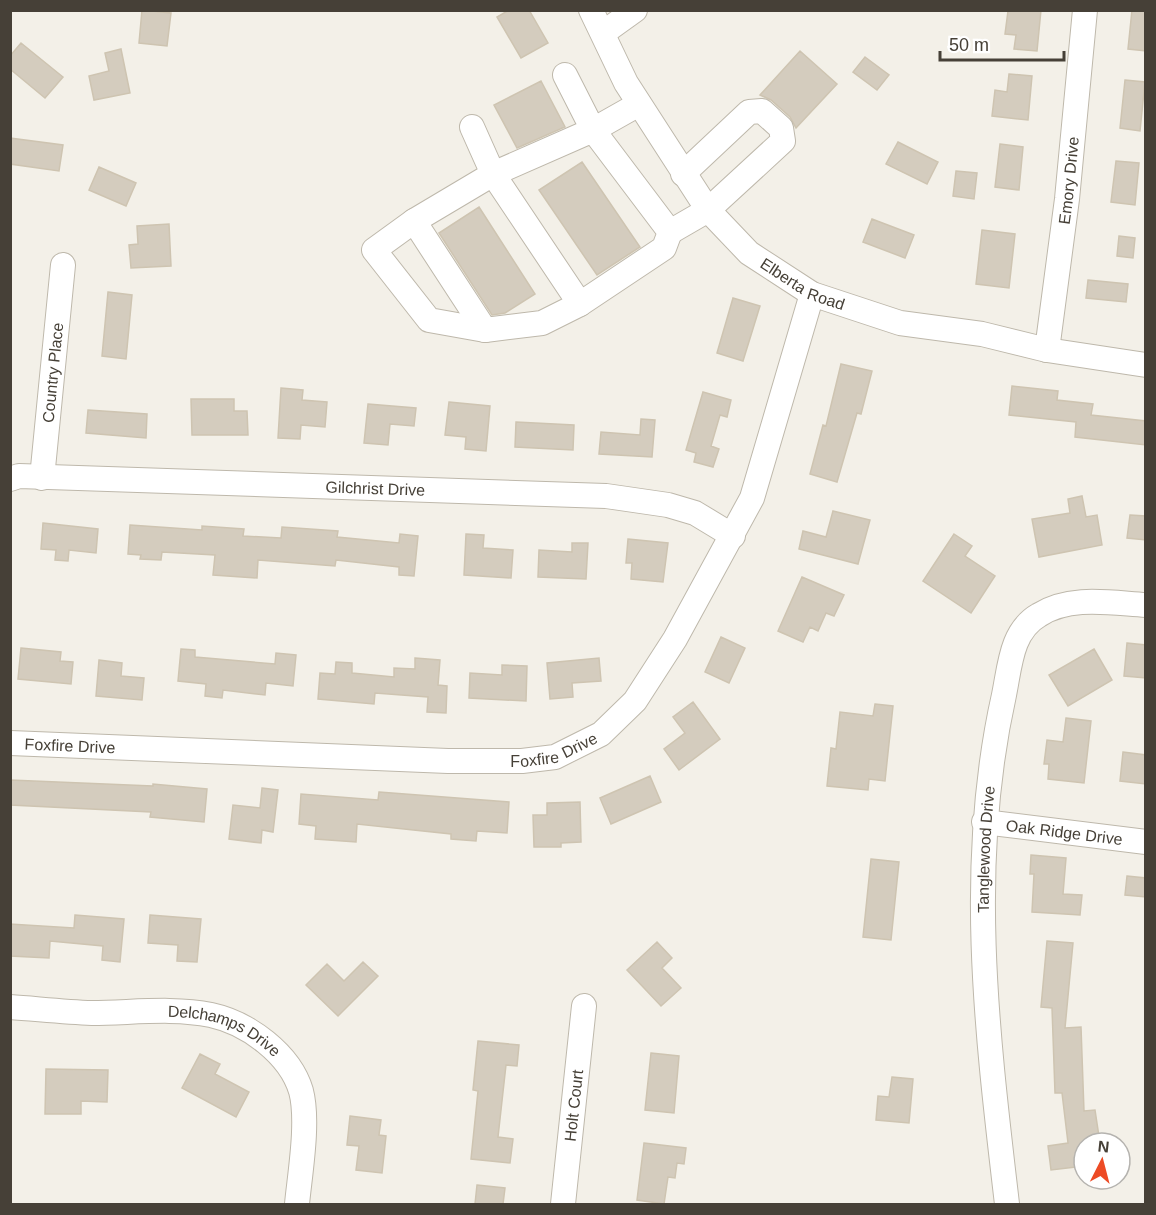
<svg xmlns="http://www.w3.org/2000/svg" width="1156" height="1215" font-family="Helvetica,sans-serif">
<rect width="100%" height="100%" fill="#f3f0e8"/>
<!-- building -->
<path fill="#d4ccbe" stroke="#cec4b1" stroke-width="1.5" d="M142 10 171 13 167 46 139 43Z
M509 10H529L548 43 521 58 497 17Z
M1019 10H1041L1037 51 1014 49 1016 35 1005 34 1008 11Z
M1132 10H1146V51L1128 49Z
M21 43 63 77 45 98 10 69V56Z
M121 49 130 93 94 100 89 76 109 71 105 53Z
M800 51 837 84 796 128 790 117 771 100 760 95Z
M865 57 889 75 877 90 853 72Z
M1009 74 1032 76 1028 120 992 116 995 90 1007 92Z
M1125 80 1145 82 1140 131 1120 128Z
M541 81 565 127 517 148 494 105Z
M10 138 63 145 59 171 10 164Z
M898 142 938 162 927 184 886 164Z
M1000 144 1023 147 1019 190 995 187Z
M1116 161 1139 163 1135 205 1111 202Z
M582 162 640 247 597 275 539 190Z
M99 167 136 183 126 206 89 190Z
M956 171 977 173 974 199 953 196Z
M479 207 535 294 505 313 492 315 439 233Z
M872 219 914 235 905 258 863 242Z
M169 224 171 266 131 268 129 245 138 244 137 226Z
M982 230 1015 234 1009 288 976 284Z
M1119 236 1135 238 1133 258 1117 256Z
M1088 280 1128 284 1126 302 1086 298Z
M108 292 132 295 126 359 102 356Z
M733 298 760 306 743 361 717 353Z
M841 364 872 371 861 414 857 413 837 482 810 474 823 425 826 426Z
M1012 386 1058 391 1057 400 1093 404 1091 415 1146 421V445L1075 437 1076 422 1009 415Z
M281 388 303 390 302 400 327 402 325 427 301 425 300 439 278 438Z
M703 392 731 400 727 417 720 415 711 446 719 449 713 467 694 462 696 453 686 450Z
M191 399H234V411H247L248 435H192Z
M449 402 490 406 486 451 465 449 466 437 445 435Z
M368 404 416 408 414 426 390 424 388 445 364 443Z
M88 410 147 414 146 438 86 433Z
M641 419 655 420 652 457 599 454 601 432 640 435Z
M516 422 574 425 573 450 515 447Z
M1082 496 1086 517 1097 515 1102 545 1039 557 1032 519 1070 513 1068 499Z
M833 511 870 520 858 564 799 549 803 531 826 537Z
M1130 515 1146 516V540L1127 538Z
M43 523 98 529 96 553 69 550 68 561 55 560 56 550 41 549Z
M130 525 202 530V526L244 529 243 536 281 538 282 527 338 531 337 537 399 543 400 534 418 536 414 576 399 575V567L336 560 335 566 258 560 257 578 213 575 215 555 162 552 161 560 140 559 141 555 128 554Z
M466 534 484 535 483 548 513 550 511 578 464 575Z
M954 534 972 546 965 556 995 576 971 613 923 581Z
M628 539 668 543 663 582 631 579 632 563H626Z
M572 543H588L586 579 538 577 539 550 572 552Z
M802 577 844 595 834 616 826 613 818 631 810 627 803 642 778 631Z
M721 637 745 648 729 683 705 672Z
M1127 643 1146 645V678L1124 676Z
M21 648 61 652 60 661 73 662 71 684 18 679Z
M181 649 195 650V657L275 664 276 653 296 655 293 686 266 683 265 695 223 690 222 698 205 696 206 684 178 681Z
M1094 649 1112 680 1068 706 1049 675Z
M415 658 440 660 438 685 447 686 446 713 427 712 428 697 375 693 374 704 318 699 320 673 335 674 336 662 352 663V673L394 677V668L415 669Z
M599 658 601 681 572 683 573 697 550 699 547 663Z
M99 660 122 663 121 676 144 678 142 700 96 696Z
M502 665 527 666 526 701 469 698 470 673 502 675Z
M693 702 720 739 679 770 664 749 685 733 673 717Z
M875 704 893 706 885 781 869 779 868 790 827 786 831 748 836 749 840 712 873 716Z
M1066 718 1091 721 1084 783 1048 779 1049 764H1044L1047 740 1063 742Z
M1123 752 1146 755V784L1120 781Z
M650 776 661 802 611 824 600 798Z
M10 780 153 786V784L207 789 204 822 150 817 151 812 10 805Z
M262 788 278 790 273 832 262 830 261 843 229 839 233 805 260 808Z
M379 792 509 802 507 833 477 831 476 841 451 839V834L357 824 356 842 315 839 316 826 299 824 301 794 378 800Z
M580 802 581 842 561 843V847H534L533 815H547V803Z
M1031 855 1066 858 1063 894 1082 895 1080 915 1032 912 1034 874H1030Z
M871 859 899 862 891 940 863 937Z
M1127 876 1146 878V897L1125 895Z
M75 915 124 919 120 962 102 960 103 946 50 941 49 958 10 956V924L74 928Z
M150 915 201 919 197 962 177 961 178 945 148 943Z
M1047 941 1073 943 1065 1028 1081 1027 1084 1111 1095 1110 1100 1143H1084V1166L1051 1170 1048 1146 1068 1143 1062 1093H1055L1052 1008 1041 1007Z
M657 942 672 958 662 968 681 988 661 1006 627 970Z
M363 962 378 976 338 1016 306 985 327 964 344 981Z
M478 1041 519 1045 517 1066 506 1065 498 1137 513 1139 510 1163 471 1159 478 1091 473 1090Z
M651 1053 679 1056 674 1113 645 1110Z
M200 1054 220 1064 215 1074 249 1092 236 1117 182 1088Z
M46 1069 108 1070 107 1102 81 1101V1114H45Z
M892 1077 913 1079 909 1123 876 1120 878 1096 889 1097Z
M350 1116 381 1120 379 1135 386 1136 382 1173 356 1170 359 1146 347 1145Z
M644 1143 686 1148 684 1164 677 1163 675 1178 668 1177 664 1204 637 1200Z
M477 1185 505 1188 503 1204H475Z"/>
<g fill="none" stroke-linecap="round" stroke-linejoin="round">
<defs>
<g id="minor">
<path id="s1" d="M591 10 626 83 708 210 749 253 812 294 900 323 982 334 1047 350 1146 365"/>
<path d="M603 33 635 10"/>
<path d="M565 75 593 130 670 232 664 248 580 304 493 174 593 130 639 104"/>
<path d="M472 127 493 174 414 221 485 330 542 323 580 304"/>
<path d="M414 221 374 250 429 320 485 330"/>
<path d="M670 232 708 210 783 141 781 128 762 111 749 112 683 174"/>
<path id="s2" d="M1047 350 1067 199 1085 10"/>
<path id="s3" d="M42 478 63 265"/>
<path id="s4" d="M10 479 19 476 606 496 668 505 695 513 733 536"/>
<path id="s5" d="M10 743 448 761H522L555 757 601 734 635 701 675 639 752 498 812 294"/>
<path id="s6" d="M984 822 1146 842"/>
<path id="s7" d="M10 1007C38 1009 65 1012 92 1013 130 1013 173 1007 211 1015 248 1023 290 1054 301 1091 309 1121 300 1173 297 1204"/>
<path id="s8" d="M563 1204 584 1006"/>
<path id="s9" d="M1007 1204C987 1034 966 864 1004 695 1010 666 1011 631 1039 615 1070 595 1111 603 1146 605"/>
</g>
</defs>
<!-- minor casing -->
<use href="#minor" stroke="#beb8ab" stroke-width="26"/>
<!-- minor -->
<use href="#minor" stroke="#fff" stroke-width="24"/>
</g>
<g text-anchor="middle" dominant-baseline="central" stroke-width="4.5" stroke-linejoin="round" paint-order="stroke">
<!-- street labels -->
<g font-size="16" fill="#464037" stroke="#fff">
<text stroke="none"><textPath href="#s2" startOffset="171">Emory Drive</textPath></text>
<text stroke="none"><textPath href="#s1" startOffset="354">Elberta Road</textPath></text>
<text stroke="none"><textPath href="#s3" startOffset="106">Country Place</textPath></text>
<text stroke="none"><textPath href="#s4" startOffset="366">Gilchrist Drive</textPath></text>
<text stroke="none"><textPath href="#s5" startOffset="60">Foxfire Drive</textPath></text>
<text stroke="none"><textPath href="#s5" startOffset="546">Foxfire Drive</textPath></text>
<text stroke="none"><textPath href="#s6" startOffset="81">Oak Ridge Drive</textPath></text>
<text stroke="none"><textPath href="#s9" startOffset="356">Tanglewood Drive</textPath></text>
<text stroke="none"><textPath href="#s7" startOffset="219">Delchamps Drive</textPath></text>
<text stroke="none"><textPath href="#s8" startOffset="99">Holt Court</textPath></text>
</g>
</g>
<!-- border -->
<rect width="1156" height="1215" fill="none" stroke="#464037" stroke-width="24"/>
<!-- north arrow -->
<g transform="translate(1102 1161) rotate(6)"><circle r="28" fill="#ffffff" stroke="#b5b3af" stroke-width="1.5"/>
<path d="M0-4.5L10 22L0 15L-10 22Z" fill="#ed4b25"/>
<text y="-9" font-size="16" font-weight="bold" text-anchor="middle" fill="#464037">N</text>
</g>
<!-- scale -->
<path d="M940 51v9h124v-9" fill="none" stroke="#464037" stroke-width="3"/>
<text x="949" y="51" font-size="18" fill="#464037" stroke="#ffffff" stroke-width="4.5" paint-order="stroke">50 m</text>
</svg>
